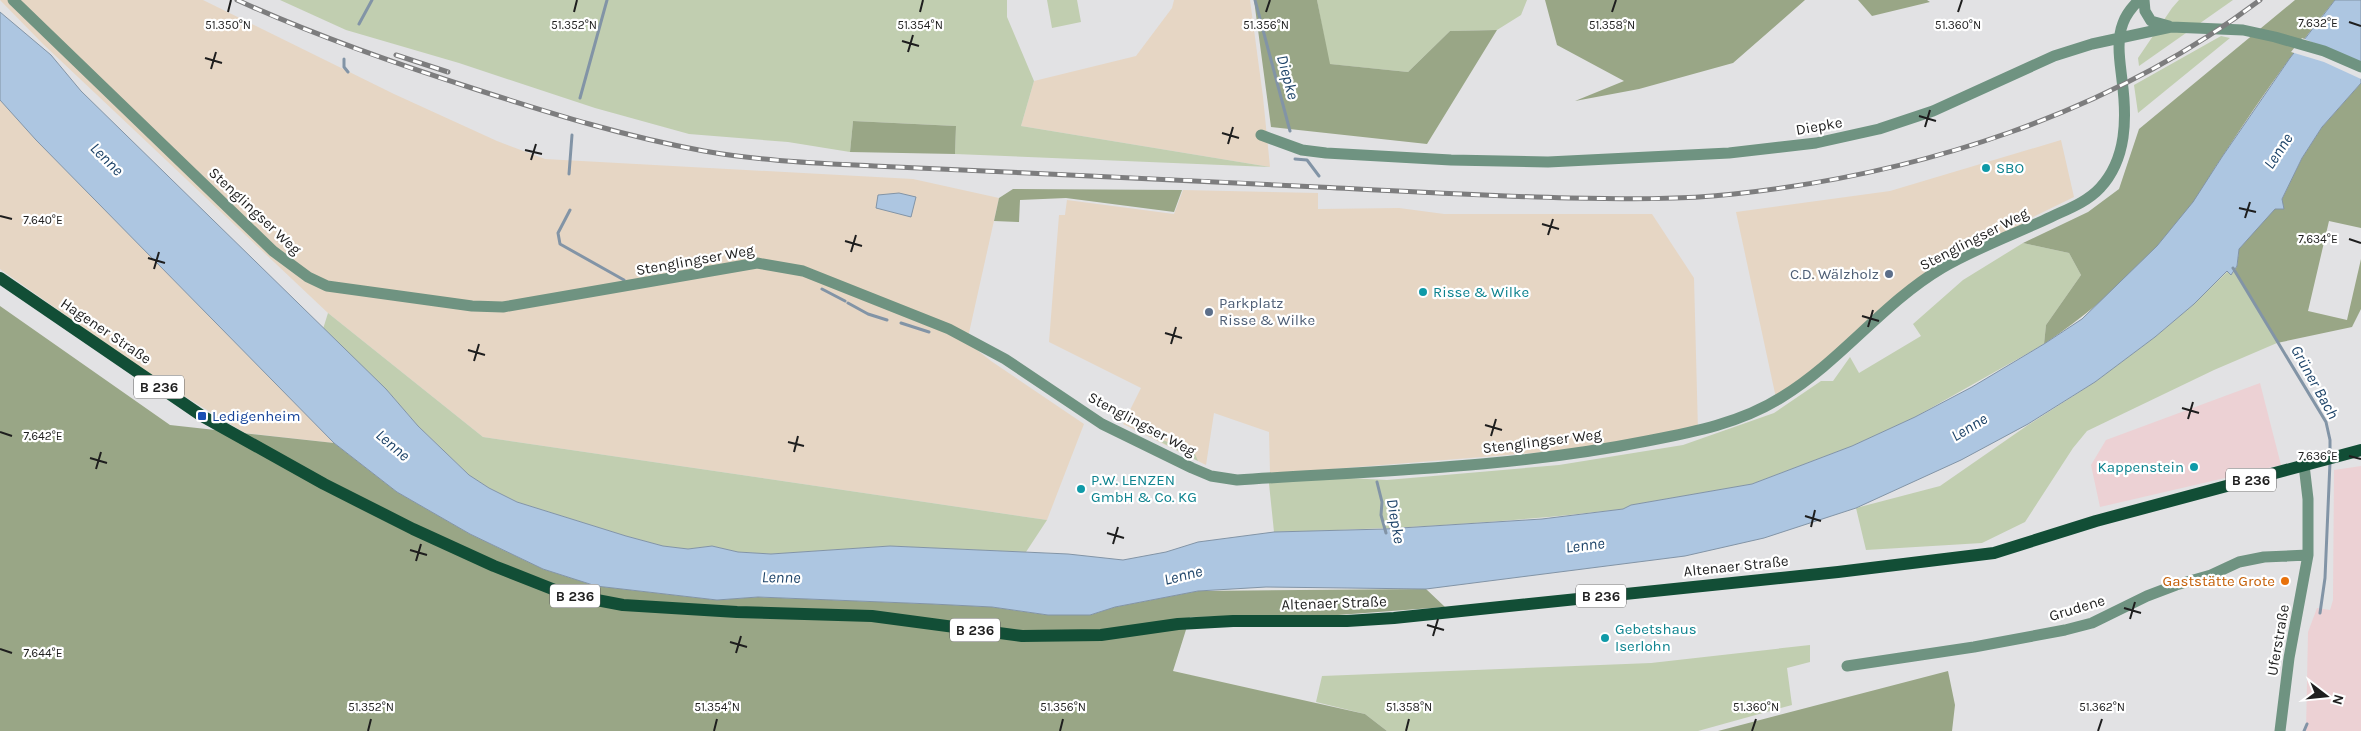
<svg xmlns="http://www.w3.org/2000/svg" width="2361" height="731" font-family="Karla,sans-serif">
<rect width="100%" height="100%" fill="#e2e2e4"/>
<!-- commercial -->
<path fill="#ecd1d4" d="M2260 383 2281 465 2100 507 2091 465 2106 440Z
M2361 466V731H2306L2308 632 2317 608 2330 610 2333 600 2334 470Z"/>
<!-- industrial -->
<path fill="#e6d6c4" d="M0 0H203L394 94 497 141 545 159 913 179 999 198 967 342 991 361 1084 424 1047 520 483 437 328 313 43 44Z
M1174 0H1250L1263 97 1270 167 1021 126 1034 81 1136 56 1172 8Z
M0 100 36 140 334 443 245 433 156 379 0 269Z
M2061 140 2074 197 2033 217 1878 314 1817 367 1776 398 1736 212 1890 191Z
M1183 190 1318 193V209L1399 208 1444 214H1652L1694 278 1698 431 1620 446 1270 474 1269 432 1214 413 1206 465 1123 424 1141 388 1049 342 1059 215H1065L1067 200 1174 214Z"/>
<!-- green -->
<path fill="#c1ceb0" d="M280 0H1007V17L1034 81 1021 126 1270 167 955 154 956 126 853 121 850 152 788 142 689 134 595 108 459 63 346 30Z
M1047 0H1077L1081 22 1052 28Z
M1317 0H1527L1521 15 1497 30 1450 31 1408 72 1329 64Z
M2179 0H2233L2139 66 2138 58 2172 8Z
M2221 36 2230 38 2138 113 2134 85Z
M2023 243 2069 253 2081 275 2046 325 2044 344 1915 417 1852 446 1752 484 1631 505 1623 509C1507 523 1391 529 1274 532L1268 474 1387 480 1559 465 1683 445 1774 413 1821 381H1833L1850 357 1859 373 1921 336 1913 324 1963 280Z
M2235 270 2277 343 2214 370 2087 431 2073 448 2025 522 1982 543 1866 550 1856 508 1940 486 2028 425 2095 382 2155 337 2194 304 2228 271 2231 275Z
M328 313 483 437 1047 520 1026 552 890 546 771 554 738 552 712 546 688 549 663 546 626 536 517 502 489 488 469 475 418 426 386 389 323 329Z
M1160 439 1194 452 1198 461 1159 441Z
M1810 645V662L1787 668 1792 705 1698 731H1387L1365 714 1316 702 1322 676 1651 663Z"/>
<!-- forest -->
<path fill="#99a686" d="M1254 0H1317L1330 64 1408 72 1450 31 1497 30 1427 144 1271 127Z
M1545 0H1805L1733 63 1639 89 1575 101 1624 81 1557 45Z
M1858 0H1927L1930 2 1872 16Z
M2295 0H2335C2294 50 2257 103 2222 157 2212 171 2204 187 2194 202 2155 258 2100 306 2044 344L2046 325 2081 275 2069 253 2023 243 2088 212 2119 189 2139 129Z
M2361 83V228L2329 221 2308 311 2347 320 2361 259V309L2352 327 2277 343 2235 270 2237 266 2239 249 2282 199 2302 158 2322 127Z
M853 121 956 126 955 154 850 152Z
M1013 189 1182 190 1174 212 1066 198 1020 200 1019 222 994 221 999 198Z
M0 306 170 425 334 443 397 492 470 534 543 569 596 586 717 600 758 597 932 604 992 607 1048 615H1090L1115 607 1198 591 1426 589 1445 607 1338 615 1190 617 1173 671 1365 714 1387 731H0Z
M1948 671 1955 705 1952 731H1718Z"/>
<!-- water -->
<path fill="#adc6e1" stroke="#8294a6" d="M2335 0H2361V83L2322 127 2302 158 2282 199 2284 209H2275L2239 249 2237 266 2231 275 2227 271 2194 304 2155 337 2095 382 2028 424 1961 460 1856 508 1764 538 1685 556 1426 589 1266 587 1198 591 1115 607 1090 615H1048L992 607 932 604 758 597 717 600 596 586 543 569 470 534 397 492 334 443 36 140 0 100V12L51 55 81 91 386 389 418 426 469 475 489 488 517 502 626 536 663 546 688 549 712 546 738 552 771 554 890 546 1068 554 1123 560 1166 552 1198 542 1274 532 1385 529 1542 519 1623 509 1631 505 1752 484 1852 446 1915 417 1972 387 2044 344 2082 319 2157 246 2193 202 2222 157 2290 58Z
M899 193 916 197 911 217 876 208 878 195Z"/>
<!-- pier -->
<path fill="#e2e2e4" d="M2302 38 2361 62V79L2324 62 2291 52Z"/>
<g fill="none" stroke-linecap="round" stroke-linejoin="round">
<!-- stream -->
<path stroke="#8294a6" stroke-width="3" d="M1255 0 1290 131
M359 24 372 0
M344 59V67L348 72
M580 98 607 0
M1295 159 1307 160 1319 176
M569 174 572 135
M570 210 558 233 560 244 624 280
M2233 268 2326 422 2330 440V456
M822 289 845 301
M848 303 868 314 887 320
M901 323 929 332
M1377 482 1382 502 1381 515 1386 533
M2320 613 2325 578 2330 462
M2304 731 2307 724"/>
<!-- minor -->
<path stroke="#6f9381" stroke-width="11" d="M13 0 273 251 308 277 327 286 472 306 503 307 757 263 803 271 949 329 1005 359 1102 424 1192 468 1211 476 1237 480C1373 471 1512 468 1647 441 1694 432 1741 423 1782 397 1841 361 1883 303 1942 268 1976 248 2015 234 2051 217 2068 209 2087 202 2100 188 2127 159 2127 118 2122 80 2120 62 2116 41 2123 23 2126 14 2132 7 2139 0
M2144 0 2145 11 2151 21 2169 26
M1261 135 1302 150 1326 153 1451 160 1548 162 1729 153 1816 143 1879 129 1933 111 2054 56 2092 44 2171 27 2243 30 2275 37 2324 51 2361 67
M1847 666 1974 647 2065 630 2092 623 2147 596 2176 585 2211 575 2239 562 2264 557 2308 555
M2280 731 2289 658 2308 555V499L2304 465"/>
<!-- primary -->
<path stroke="#124e36" stroke-width="12" d="M0 278 202 416 324 484 413 529 494 566 565 594 623 605 737 612 872 616 1022 636 1101 635 1178 624 1233 621H1347L1394 618 1838 572 1994 553 2096 521 2361 450"/>
<defs>
<path id="rail" d="M237 0C316 36 396 64 478 90 553 114 627 137 704 151 760 161 817 163 874 166 1022 173 1170 179 1318 187 1402 191 1486 196 1569 198 1624 199 1680 200 1734 194 1920 174 2109 114 2260 0
M396 55 448 72"/>
</defs>
<!-- rail casing -->
<use href="#rail" stroke="#7d7d7e" stroke-width="5"/>
<!-- rail -->
<use href="#rail" stroke="#fff" stroke-width="3" stroke-dasharray="9" stroke-linecap="butt"/>
</g>
<!-- ticks -->
<path fill="none" stroke="#1e1e1e" stroke-width="2" d="M228 12 231 0M574 12 577 0M920 12 923 0M1266 12 1270 0M1612 12 1616 0M1958 12 1962 0M2349 22 2361 26M902 41 919 46M908 52 913 35M205 58 222 63M211 69 216 52M1919 116 1936 121M1925 127 1930 110M1222 133 1239 138M1228 144 1233 127M525 150 542 154M531 160 536 144M2239 208 2256 212M0 216 12 219M2245 218 2250 202M1542 224 1559 229M1548 235 1553 219M2349 239 2361 243M845 241 862 246M851 252 856 235M148 258 165 263M154 269 159 252M1862 316 1879 321M1868 327 1873 310M1165 333 1182 338M1171 344 1176 327M468 350 485 355M474 361 479 344M2182 408 2199 413M2188 419 2193 402M1485 425 1502 430M0 432 12 436M1491 436 1496 419M788 442 804 446M794 452 798 436M2349 456 2361 459M90 458 107 463M96 469 101 452M1805 516 1821 521M1811 527 1815 510M1107 533 1124 538M1113 544 1118 527M410 550 427 555M416 561 421 544M2124 608 2141 613M2130 619 2135 602M1427 625 1444 630M1433 636 1438 619M730 642 747 647M0 649 12 653M736 653 741 636M368 731 371 719M714 731 717 719M1060 731 1063 719M1406 731 1409 719M1752 731 1756 719M2098 731 2102 719"/>
<!-- markers -->
<g fill="#0f9aa8" stroke="#fff" stroke-width="2">
<circle cx="1986" cy="168" r="5"/>
<circle cx="1423" cy="292" r="5"/>
<circle cx="2194" cy="467" r="5"/>
<circle cx="1081" cy="489" r="5"/>
<circle cx="1605" cy="638" r="5"/>
</g>
<g fill="#5c6f8a" stroke="#fff" stroke-width="2">
<circle cx="1889" cy="274" r="5"/>
<circle cx="1209" cy="312" r="5"/>
</g>
<rect fill="#1a4fb4" stroke="#fff" stroke-width="2" x="197" y="411" width="10" height="10" rx="2.5"/>
<circle fill="#e8710a" stroke="#fff" stroke-width="2" cx="2285" cy="581" r="5"/>
<g text-anchor="middle" dominant-baseline="central" stroke-width="4.5" stroke-linejoin="round" paint-order="stroke">
<!-- shield labels -->
<g fill="#fff" stroke="#626262" stroke-width="1">
<rect x="134" y="375.5" width="50" height="23" rx="4"/>
<rect x="2226" y="468.5" width="50" height="23" rx="4"/>
<rect x="550" y="584.5" width="50" height="23" rx="4"/>
<rect x="1576" y="584.5" width="50" height="23" rx="4"/>
<rect x="950" y="618.5" width="50" height="23" rx="4"/>
</g>
<g font-size="14" font-weight="bold" fill="#1e1e1e">
<text x="159" y="387">B 236</text>
<text x="2251" y="480">B 236</text>
<text x="575" y="596">B 236</text>
<text x="1601" y="596">B 236</text>
<text x="975" y="630">B 236</text>
</g>
<!-- street labels -->
<g font-size="15" fill="#1e1e1e" stroke="#fff">
<text transform="translate(1819 126) rotate(-10)">Diepke</text>
<text transform="translate(255 211) rotate(43)">Stenglingser Weg</text>
<text transform="translate(1974 239) rotate(-27)">Stenglingser Weg</text>
<text transform="translate(695 260) rotate(-10)">Stenglingser Weg</text>
<text transform="translate(106 331) rotate(34)">Hagener Straße</text>
<text transform="translate(1142 424) rotate(28)">Stenglingser Weg</text>
<text transform="translate(1542 441) rotate(-7)">Stenglingser Weg</text>
<text transform="translate(1736 566) rotate(-6)">Altenaer Straße</text>
<text transform="translate(1334 603) rotate(-2)">Altenaer Straße</text>
<text transform="translate(2077 608) rotate(-17)">Grudene</text>
<text transform="translate(2278 640) rotate(-80)">Uferstraße</text>
</g>
<!-- culture labels -->
<g font-size="15" fill="#0d838f" stroke="#fff" text-anchor="start">
<text x="1996" y="168">SBO</text>
<text x="1433" y="292">Risse &amp; Wilke</text>
<text x="2184" y="467" text-anchor="end">Kappenstein</text>
<text x="1091" y="480">P.W. LENZEN<tspan x="1091" dy="17">GmbH &amp; Co. KG</tspan></text>
<text x="1615" y="629">Gebetshaus<tspan x="1615" dy="17">Iserlohn</tspan></text>
</g>
<!-- service labels -->
<g font-size="15" fill="#4e5e75" stroke="#fff" text-anchor="end">
<text x="1879" y="274">C.D. Wälzholz</text>
<text x="1219" y="303" text-anchor="start">Parkplatz<tspan x="1219" dy="17">Risse &amp; Wilke</tspan></text>
</g>
<!-- transit labels -->
<g font-size="15" fill="#164399" stroke="#fff" text-anchor="start">
<text x="212" y="416">Ledigenheim</text>
</g>
<!-- food labels -->
<g font-size="15" fill="#c56008" stroke="#fff" text-anchor="end">
<text x="2275" y="581">Gaststätte Grote</text>
</g>
<!-- water labels -->
<g font-size="16" font-style="italic" fill="#1e4469" stroke="#fff">
<text transform="translate(1288 77) rotate(75)">Diepke</text>
<text transform="translate(2278 151) rotate(-57)">Lenne</text>
<text transform="translate(107 159) rotate(45)">Lenne</text>
<text transform="translate(2315 382) rotate(61)">Grüner Bach</text>
<text transform="translate(1969 427) rotate(-31)">Lenne</text>
<text transform="translate(393 445) rotate(41)">Lenne</text>
<text transform="translate(1396 521) rotate(80)">Diepke</text>
<text transform="translate(1585 545) rotate(-7)">Lenne</text>
<text transform="translate(1183 575) rotate(-14)">Lenne</text>
<text transform="translate(781 577) rotate(1)">Lenne</text>
</g>
</g>
<g font-size="12" text-anchor="middle" fill="#1e1e1e" stroke="#fff" stroke-width="4.5" stroke-linejoin="round" paint-order="stroke">
<text x="2318" y="27">7.632°E</text>
<text x="228" y="29">51.350°N</text>
<text x="574" y="29">51.352°N</text>
<text x="920" y="29">51.354°N</text>
<text x="1266" y="29">51.356°N</text>
<text x="1612" y="29">51.358°N</text>
<text x="1958" y="29">51.360°N</text>
<text x="43" y="224">7.640°E</text>
<text x="2318" y="243">7.634°E</text>
<text x="43" y="440">7.642°E</text>
<text x="2318" y="460">7.636°E</text>
<text x="43" y="657">7.644°E</text>
<text x="371" y="711">51.352°N</text>
<text x="717" y="711">51.354°N</text>
<text x="1063" y="711">51.356°N</text>
<text x="1409" y="711">51.358°N</text>
<text x="1756" y="711">51.360°N</text>
<text x="2102" y="711">51.362°N</text>
</g>
<!-- north arrow -->
<g transform="translate(2326 696) rotate(106)" stroke="#ffffff" stroke-width="4" paint-order="stroke">
<path d="M0-4L9 19L0 12L-9 19Z" fill="#1e1e1e"/>
<text y="-8" font-size="14" font-weight="bold" text-anchor="middle" fill="#1e1e1e">N</text>
</g>
</svg>
